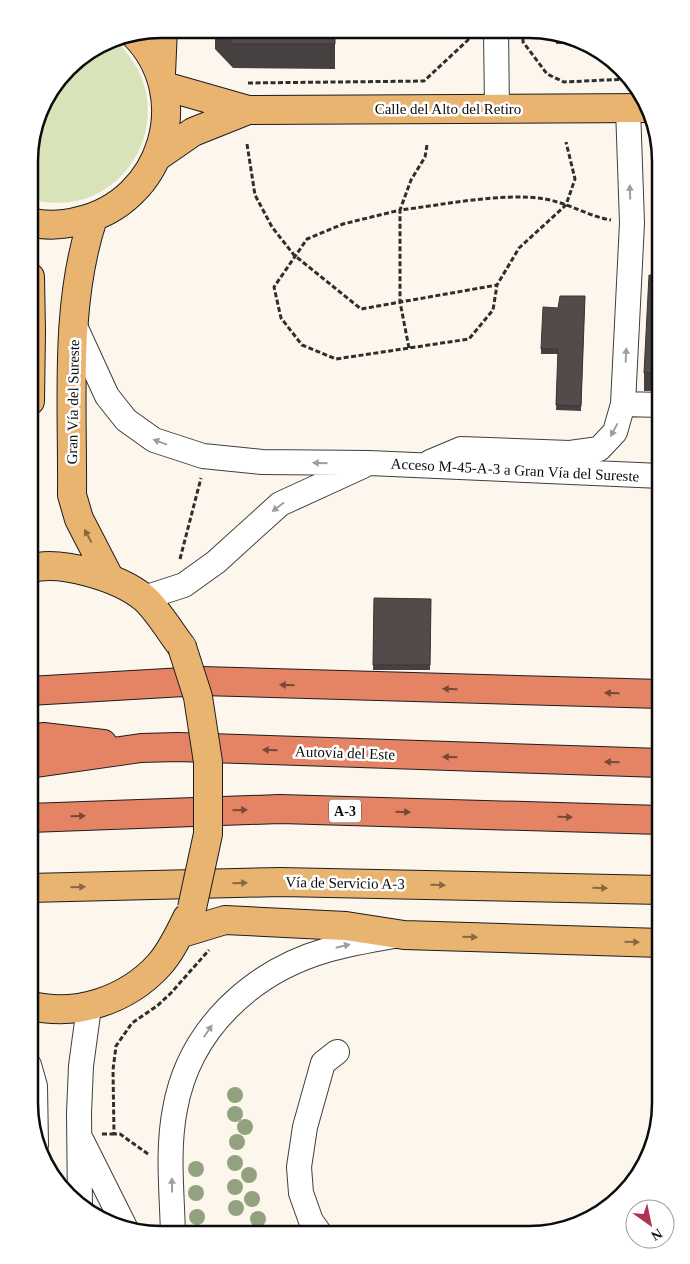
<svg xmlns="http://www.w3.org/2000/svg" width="690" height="1264" font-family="'Times New Roman',serif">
<rect width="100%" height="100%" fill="#fdf6ed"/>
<!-- green -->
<path fill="#d8e3ba" d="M112 38C191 103 129 226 30 199 30 181 28 162 30 144 36 99 70 55 112 38Z"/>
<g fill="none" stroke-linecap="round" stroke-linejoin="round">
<defs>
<path id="minor" d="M496 31 497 109
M74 324 107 396 126 420 154 440 203 456 262 462 369 463 661 476
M623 404 632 223 628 108
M430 462 461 449 570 453 599 449 615 432 623 404 661 405
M144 598 184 585 216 562 280 504 363 466
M29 1065 35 1086 36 1145
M82 1141 125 1227
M80 1208 79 1113 81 1066 89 1007
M173 1234C172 1193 167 1150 175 1109 189 1030 251 972 327 950 348 944 371 940 394 936
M321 1235 311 1221 301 1193 299 1167 305 1127 323 1063 337 1052"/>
<path id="major" d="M161 74 163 29
M164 86 248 110 647 108
M157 157 193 132 248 110
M93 218C64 306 73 403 72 495L79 519 110 579
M30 222C45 226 63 225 79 221 163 202 196 96 134 34
M30 401 31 331 30 277
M29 569C60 559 120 578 144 598 157 609 171 633 182 647
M29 888 280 882 661 890
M179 934 225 920 346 926 404 935 661 943
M29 1005C75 1018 127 1000 159 965 171 952 179 934 187 918"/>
<path id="highway" d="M29 691 201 681 661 694
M29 739 43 737 103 744
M29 764 141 748 177 747 661 763
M29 818 280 809 661 820"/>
</defs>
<!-- minor casing -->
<use href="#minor" stroke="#3f3f3f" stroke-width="26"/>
<!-- major casing -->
<use href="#major" stroke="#1d1d1d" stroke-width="30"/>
<!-- highway casing -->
<use href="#highway" stroke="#1d1d1d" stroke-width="30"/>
<!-- path -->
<path stroke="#2e2e2e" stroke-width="3" stroke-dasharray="5 2.5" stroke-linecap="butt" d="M523 31V42L547 74 564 82 628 79
M248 83 424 81 468 40V31
M247 144 255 195 272 227 294 255 361 309 497 285 519 248 566 205 575 179 566 142
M427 145 425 157 411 180 400 210 343 224 307 239 274 287 281 318 302 345 336 359 469 339 493 310 497 285
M409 348 400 302V210C443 205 503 192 545 199 568 203 588 216 611 220
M180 559 201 478
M102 1134H114
M148 1154 120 1134H114L113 1070 116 1046 132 1023 157 1006 171 993 209 950"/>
<!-- minor -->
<use href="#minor" stroke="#fff" stroke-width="24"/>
<!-- major -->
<use href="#major" stroke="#e9b370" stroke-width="28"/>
<!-- highway -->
<use href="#highway" stroke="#e48464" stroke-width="28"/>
<defs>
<path id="major-bridge" d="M182 647 198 697 208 762V834L192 908"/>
</defs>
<!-- major-bridge casing -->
<use href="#major-bridge" stroke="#1d1d1d" stroke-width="30" stroke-linecap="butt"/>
<!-- major-bridge -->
<use href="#major-bridge" stroke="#e9b370" stroke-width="28"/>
</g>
<!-- trees -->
<g fill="#92a17e">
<circle cx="235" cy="1095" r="8"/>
<circle cx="235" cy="1114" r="8"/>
<circle cx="245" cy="1127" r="8"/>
<circle cx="237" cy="1142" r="8"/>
<circle cx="235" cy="1163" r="8"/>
<circle cx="196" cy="1169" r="8"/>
<circle cx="249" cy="1175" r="8"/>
<circle cx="235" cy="1187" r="8"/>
<circle cx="196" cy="1193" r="8"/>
<circle cx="252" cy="1199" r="8"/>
<circle cx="236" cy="1208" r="8"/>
<circle cx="197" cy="1217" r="8"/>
<circle cx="258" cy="1219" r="8"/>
</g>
<!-- wall -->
<path fill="#474040" d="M215 29 335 30V69L233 68 215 49Z
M556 32 582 44H556Z
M661 275V391H644V373Z
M585 296 581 411 556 410 558 354H541V349L558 308Z
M374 598 431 599 430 670H373Z"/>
<!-- building -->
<path fill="#534b4a" stroke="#3a3434" d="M219 29 335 30V44H233Z
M556 32 572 39H556Z
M649 275H661V373H644Z
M560 296H585L581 406 556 405 558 349H541L543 307 558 308Z
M374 598 431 599 430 665H373Z"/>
<!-- one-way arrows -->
<defs><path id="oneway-solid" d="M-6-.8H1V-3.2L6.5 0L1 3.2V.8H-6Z" transform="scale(1.25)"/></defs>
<g fill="#9e9e9e">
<use href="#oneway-solid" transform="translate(630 192) rotate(-92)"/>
<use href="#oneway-solid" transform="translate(626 355) rotate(-87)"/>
<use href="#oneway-solid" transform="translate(614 430) rotate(118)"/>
<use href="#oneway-solid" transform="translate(160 442) rotate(-160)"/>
<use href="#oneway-solid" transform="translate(320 463) rotate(-179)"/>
<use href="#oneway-solid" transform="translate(278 507) rotate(143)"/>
<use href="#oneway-solid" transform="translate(343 946) rotate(-13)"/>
<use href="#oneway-solid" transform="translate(208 1031) rotate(-56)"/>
<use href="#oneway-solid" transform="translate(172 1185) rotate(-91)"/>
</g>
<g fill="#866843">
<use href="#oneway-solid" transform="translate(88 536) rotate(-118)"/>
<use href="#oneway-solid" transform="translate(240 883) rotate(-2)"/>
<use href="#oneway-solid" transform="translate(438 885) rotate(1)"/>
<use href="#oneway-solid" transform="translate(78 887) rotate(-2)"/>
<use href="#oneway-solid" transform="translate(600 888) rotate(1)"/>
<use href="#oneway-solid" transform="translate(470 937) rotate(2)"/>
<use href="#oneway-solid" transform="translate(632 942) rotate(2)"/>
</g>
<g fill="#784838">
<use href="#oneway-solid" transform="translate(287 685) rotate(-179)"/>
<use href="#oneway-solid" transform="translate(450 689) rotate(-179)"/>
<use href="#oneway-solid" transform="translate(612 693) rotate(-179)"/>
<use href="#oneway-solid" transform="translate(270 750) rotate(-178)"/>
<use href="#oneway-solid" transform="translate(450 757) rotate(-178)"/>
<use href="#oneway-solid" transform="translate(612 762) rotate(-178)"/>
<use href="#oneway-solid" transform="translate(240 810) rotate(-2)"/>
<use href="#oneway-solid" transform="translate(403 812) rotate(2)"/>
<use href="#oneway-solid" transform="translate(78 816) rotate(-2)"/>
<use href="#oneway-solid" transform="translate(565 817) rotate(2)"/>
</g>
<g text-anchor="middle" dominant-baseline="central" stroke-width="5" stroke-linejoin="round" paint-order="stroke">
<!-- shield labels -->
<rect fill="#fff" stroke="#555" stroke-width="1" x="329" y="799.5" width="32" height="23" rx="4"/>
<g font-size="14" font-weight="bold" fill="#0c0c0c">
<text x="345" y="811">A-3</text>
</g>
<!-- street labels -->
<g font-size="15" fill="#0c0c0c" stroke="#fff">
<text x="448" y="109">Calle del Alto del Retiro</text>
<text transform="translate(73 402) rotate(-89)">Gran Vía del Sureste</text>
<text transform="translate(515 470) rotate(3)">Acceso M-45-A-3 a Gran Vía del Sureste</text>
<text transform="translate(345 753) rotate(2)">Autovía del Este</text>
<text transform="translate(345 883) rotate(1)">Vía de Servicio A-3</text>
</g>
</g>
<!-- crop -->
<path d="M0 0H690V1264H0ZM161 38H529A123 123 0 0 1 652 161V1103A123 123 0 0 1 529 1226H161A123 123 0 0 1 38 1103V161A123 123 0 0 1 161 38Z" fill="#fff" fill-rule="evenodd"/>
<path fill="none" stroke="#0c0c0c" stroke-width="2.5" d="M161 38H529A123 123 0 0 1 652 161V1103A123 123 0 0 1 529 1226H161A123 123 0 0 1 38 1103V161A123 123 0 0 1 161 38Z"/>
<!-- north arrow -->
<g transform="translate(650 1224) rotate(147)"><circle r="24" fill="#ffffff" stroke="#9e9e9e"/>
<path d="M0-4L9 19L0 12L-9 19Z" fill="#ac3352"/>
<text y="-8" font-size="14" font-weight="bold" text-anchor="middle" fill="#0c0c0c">N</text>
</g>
</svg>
